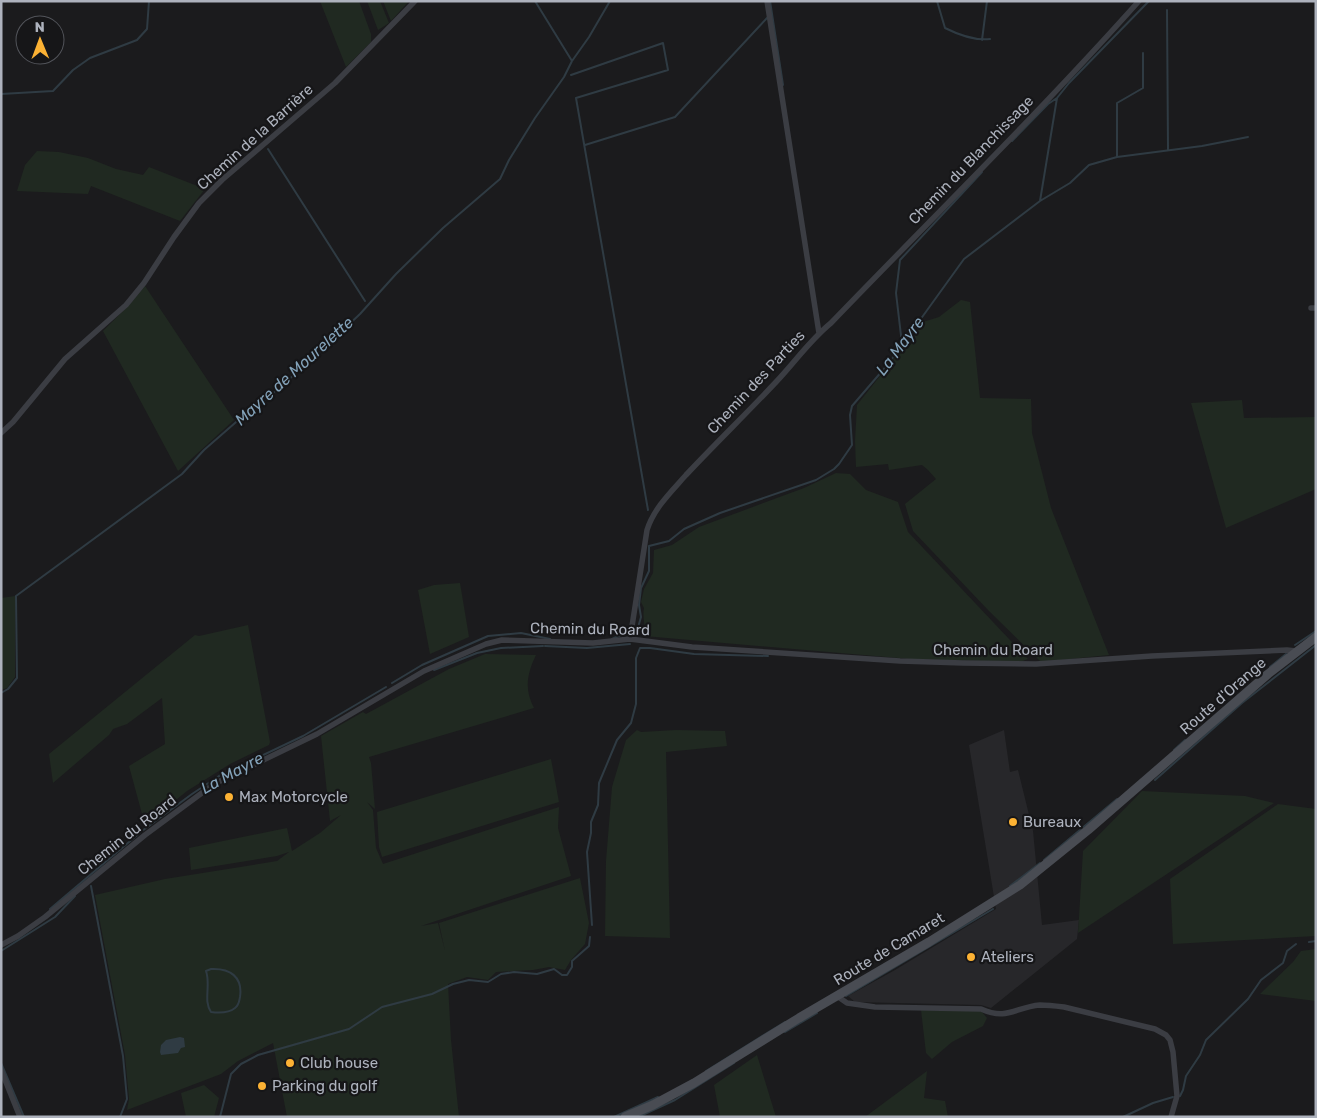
<svg xmlns="http://www.w3.org/2000/svg" width="1317" height="1118" font-family="Rubik,sans-serif">
<rect width="100%" height="100%" fill="#1b1b1d"/>
<!-- built -->
<path fill="#27272a" d="M1004 730 1010 772 1018 770 1033 831 1042 925 1079 920 1077 939 991 1008 981 1005 855 1002 848 996 895 970 996 909 969 745Z"/>
<!-- green -->
<path fill="#202921" d="M320 1H359L371 34V42L346 67Z
M367 1H380L389 23 378 30Z
M383 1H409L391 21Z
M37 151 59 152 88 158 116 169 143 175 149 167 205 189 180 221 91 186 88 194 17 191 25 165Z
M145 286 234 420 178 471 103 331 130 304Z
M961 300 970 302 980 398 1031 399 1032 433 1051 508 1109 655 1041 662 989 611 913 531 905 504 936 479 928 470 922 465 889 470 888 464 856 467 855 441 857 405 923 322 939 317Z
M1242 400 1244 418 1316 417V489L1226 528 1191 403Z
M836 473 850 474 866 490 898 502 908 532 1028 659 1020 662 910 659 644 636C646 625 642 618 644 608L641 602 644 589 653 573 654 550 672 545 699 527 804 488Z
M460 583 469 637 430 654 418 590 434 585Z
M15 596V677L7 688 1 690V598Z
M248 625 270 742 269 745 230 764 187 791 145 825 129 766 165 744 162 698 127 724 113 729 109 735 53 783 49 754 195 635 199 636Z
M485 654 536 655C527 674 524 689 534 708L369 757 371 763 375 809 367 802 373 810 376 848 383 864 559 807 558 828 571 876 421 926 438 923 445 951 439 923 580 878 589 923 585 944 571 960 565 970 549 967 533 970 496 972 488 980 467 977 448 984 451 1040 459 1117H287L273 1043 238 1061 221 1074 127 1110 129 1099 125 1055 95 895 165 879 277 861 289 852 277 856 191 870 189 848 287 828 292 851 320 833 341 815 330 821 321 736 363 712 366 714 449 669Z
M637 730 641 732 676 730 725 731 727 746 666 752 670 938 605 936 606 861 612 787 626 740Z
M551 759 559 802 382 857 379 847 377 812Z
M1142 791 1245 796 1274 803 1078 933 1083 851Z
M1278 804 1316 809V936L1173 944 1170 879Z
M1316 949V1001L1260 994 1293 962 1301 951Z
M921 1010 980 1011 982 1012 987 1018 983 1026 952 1042 932 1059 926 1053Z
M757 1055 776 1117H720L714 1085Z
M927 1071 924 1098 945 1101 948 1117H865Z
M204 1085 219 1098 214 1117H186L181 1093Z"/>
<!-- water -->
<path fill="#2f3b43" d="M180 1037 184 1038 185 1047 181 1048 178 1053 161 1055 160 1052 161 1045 166 1040Z"/>
<g fill="none" stroke-linecap="round" stroke-linejoin="round">
<!-- stream -->
<path stroke="#2f3b43" stroke-width="2" d="M535 1 572 61
M770 1 783 85
M937 1 945 28C959 35 974 41 990 39
M1167 10 1168 149
M982 40 987 1
M571 75 663 43 668 70 576 98 648 510
M1 94 53 91 73 70 90 58 137 40 147 29 149 1
M1012 141 1048 104 1057 98
M585 145 675 117 767 18
M268 149 365 301
M1117 157V103L1143 88V53
M1040 201 1070 183 1089 165 1117 157 1202 146 1248 137
M902 344 896 293 900 260 982 172
M635 638 641 617 639 605 641 588 649 571V546L669 541 684 529 720 513 816 480 834 469 839 464 852 445 850 415 852 406 889 363 964 259 1040 201 1057 98 1069 83 1149 1
M612 639 630 631
M1295 645 1316 631
M545 646 587 648 630 644
M1270 667 1286 654
M434 670 477 653 501 648 543 646
M392 683 422 665 488 636 521 633 550 639
M1 693 8 689 17 678 16 596 182 474 204 450 243 416 265 400 310 361 360 314 396 274 443 228 500 179 509 160 535 118 564 77 572 61 589 37 610 1
M1174 750 1185 740
M1155 780 1242 703 1316 645
M1044 860 1117 799
M91 886 123 1056 127 1099 120 1117
M1010 886 1040 863
M50 909 142 831 192 794 219 776 303 736 386 687
M592 925 587 852 591 833V822L598 805 599 783 617 740 631 723 636 704V658L640 648H650L694 654 768 656
M1309 942 1316 941
M1 951 55 917 75 896
M211 969C230 968 243 977 240 997 239 1002 239 1005 235 1008 229 1013 219 1013 211 1012 203 1001 211 985 206 971Z
M846 996 993 909
M785 1032 817 1013
M1 1063 24 1117
M706 1071 785 1022
M1180 1096 1183 1090 1186 1076 1200 1055 1206 1040 1248 999 1261 980 1283 963 1287 951 1296 944
M220 1117 231 1074 241 1064 258 1055 349 1029 382 1007 432 994 453 984 469 980 488 982 501 974 514 972 537 974 554 969 562 975H567L572 967V961L589 946 590 937
M614 1117 658 1097
M638 1117 675 1100 734 1063
M1123 1117 1153 1103 1173 1097"/>
<!-- minor -->
<path stroke="#3b3d43" stroke-width="5.5" d="M767 1 819 333
M1311 308H1316
M1 433 13 422 65 359 126 305 144 283 174 237 199 203 222 180 335 83 415 1
M630 639 647 530C654 508 671 492 686 475 716 443 747 413 776 382 795 362 810 340 831 323 934 216 1040 112 1139 1
M1 945 18 936 45 917 145 835 214 784 317 734 424 671 486 644 502 640 593 643 630 639 692 647 900 661 963 663 1036 664 1152 656 1287 650 1296 651
M837 996 847 1003 875 1007 981 1009C1008 1021 1015 1007 1040 1005 1048 1005 1056 1006 1064 1007L1155 1029 1166 1035 1170 1040 1173 1052 1177 1096 1171 1117
M1 1070 20 1117"/>
<!-- secondary -->
<path stroke="#494c53" stroke-width="9" d="M625 1117 653 1105 694 1083 799 1018 929 942 1020 885 1088 830 1268 674 1316 637"/>
</g>
<!-- markers -->
<g fill="#fcb234" stroke="#161618" stroke-width="2">
<circle cx="229" cy="797" r="5"/>
<circle cx="1013" cy="822" r="5"/>
<circle cx="971" cy="957" r="5"/>
<circle cx="290" cy="1063" r="5"/>
<circle cx="262" cy="1086" r="5"/>
</g>
<g text-anchor="middle" dominant-baseline="central" stroke-width="4.5" stroke-linejoin="round" paint-order="stroke">
<!-- street labels -->
<g font-size="15" fill="#adb2bd" stroke="#161618">
<text transform="translate(255 137) rotate(-42)">Chemin de la Barrière</text>
<text transform="translate(971 160) rotate(-46)">Chemin du Blanchissage</text>
<text transform="translate(756 382) rotate(-47)">Chemin des Parties</text>
<text transform="translate(590 629) rotate(1)">Chemin du Roard</text>
<text x="993" y="650">Chemin du Roard</text>
<text transform="translate(1223 696) rotate(-41)">Route d'Orange</text>
<text transform="translate(127 835) rotate(-38)">Chemin du Roard</text>
<text transform="translate(889 949) rotate(-31)">Route de Camaret</text>
</g>
<!-- poi labels -->
<g font-size="15" fill="#adb2bd" stroke="#161618" text-anchor="start">
<text x="239" y="797">Max Motorcycle</text>
<text x="1023" y="822">Bureaux</text>
<text x="981" y="957">Ateliers</text>
<text x="300" y="1063">Club house</text>
<text x="272" y="1086">Parking du golf</text>
</g>
<!-- water labels -->
<g font-size="16" font-style="italic" fill="#83a2b9" stroke="#161618">
<text transform="translate(900 346) rotate(-53)">La Mayre</text>
<text transform="translate(294 371) rotate(-42)">Mayre de Mourelette</text>
<text transform="translate(232 773) rotate(-29)">La Mayre</text>
</g>
</g>
<!-- border -->
<rect width="1317" height="1118" fill="none" stroke="#adb2bd" stroke-width="5"/>
<!-- north arrow -->
<g transform="translate(40 40) rotate(359)"><circle r="24" fill="#161618" stroke="#52545a"/>
<path d="M0-4L9 19L0 12L-9 19Z" fill="#fcb234"/>
<text y="-8" font-size="14" font-weight="bold" text-anchor="middle" fill="#adb2bd">N</text>
</g>
</svg>
